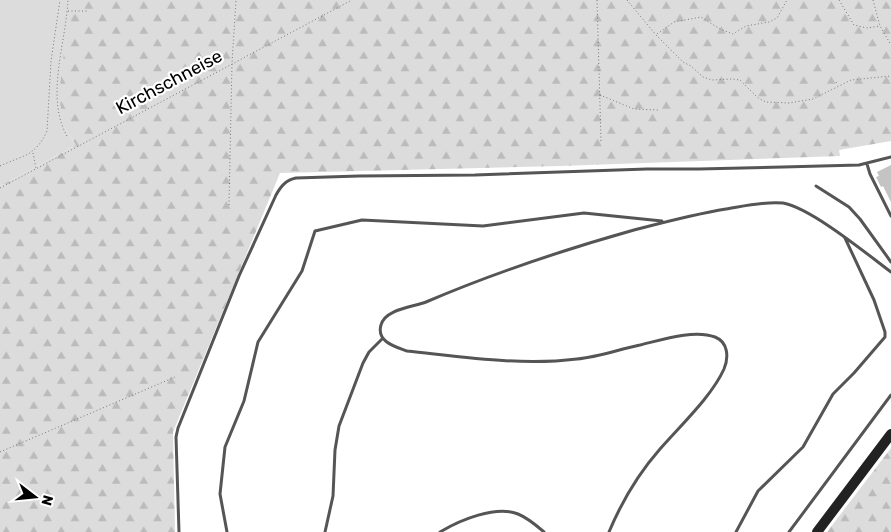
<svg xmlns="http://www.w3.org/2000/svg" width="891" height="532" font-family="Rubik,sans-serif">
<defs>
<pattern id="forest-firs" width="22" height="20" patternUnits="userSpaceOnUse" patternTransform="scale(1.25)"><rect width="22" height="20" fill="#dcdcdc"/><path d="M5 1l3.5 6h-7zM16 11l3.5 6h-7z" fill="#bbb"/></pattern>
</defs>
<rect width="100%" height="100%" fill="#fff"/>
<!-- grass -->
<path fill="#dcdcdc" d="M0 0H70L64 127 76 145 0 186Z"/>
<!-- forest -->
<path fill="url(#forest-firs)" d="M70 0H891V141L839 150 840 156 560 166 280 173 173 432 175 532H0V186L76 145 64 127 59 95Z
M891 448V532H827Z"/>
<!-- building -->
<path fill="#c4c4c4" d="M891 165V202L883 186 881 187 876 177 879 176 877 172Z"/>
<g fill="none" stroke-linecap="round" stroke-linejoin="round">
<!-- path -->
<path stroke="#777" stroke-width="1" stroke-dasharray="1 2.5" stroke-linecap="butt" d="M597 0 601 141
M627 0 656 35 683 62 691 66 703 77 712 80 732 79 740 80 758 98 766 102 789 103 813 99 851 80 891 76
M839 0 854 25 867 28 880 26
M873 0 880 26 891 45
M68 11H87
M657 34 674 22 701 17 720 29 733 34 746 26 769 22 777 18 787 0
M836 82 838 85
M600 95 634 109 658 110
M67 136C45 97 66 43 68 0
M33 153 36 169
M0 166C23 155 35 157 47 131L51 61 60 0
M0 188 352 0
M229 205 232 63 236 0
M0 452 175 377"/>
<!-- service -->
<path stroke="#555" stroke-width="3" d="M867 164 870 174 891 216
M816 186 849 207 860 219 891 262
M179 532 176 437 178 428 239 276 276 195C281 186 286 180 296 178L359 176 475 175 647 169H699L783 167 859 165 891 157
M227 532 220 494 225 447 244 401 258 342 302 271 315 231 362 220 483 226 584 213 662 221
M325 532 333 496 335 450 339 426 363 363 369 352 383 338
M440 532C460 520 496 505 518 514 528 518 536 525 544 532
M609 532C622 501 638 474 660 449 680 426 712 396 724 369 729 357 728 342 715 337 694 329 661 340 640 345 620 349 598 357 577 359 521 366 464 357 407 351 396 347 376 342 381 325 385 309 413 307 426 302 494 273 563 250 634 230 665 222 695 214 726 209 744 206 765 201 783 203 811 208 867 254 891 272
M736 532 758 491 803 447 833 394 854 373 885 337V332L874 300 845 238
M789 532 891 395"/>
<!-- secondary -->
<path stroke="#222" stroke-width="10" d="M817 532 891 434"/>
</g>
<g text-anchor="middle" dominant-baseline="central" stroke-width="4.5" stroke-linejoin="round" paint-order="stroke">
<!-- street labels -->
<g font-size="18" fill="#000" stroke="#fff">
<text transform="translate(169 82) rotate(-28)">Kirchschneise</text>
</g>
</g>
<!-- north arrow -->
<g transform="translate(35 497) rotate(106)" stroke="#ffffff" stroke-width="4" paint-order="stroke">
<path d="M0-4L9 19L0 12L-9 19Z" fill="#000000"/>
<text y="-8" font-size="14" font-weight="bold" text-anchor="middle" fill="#000000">N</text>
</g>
</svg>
